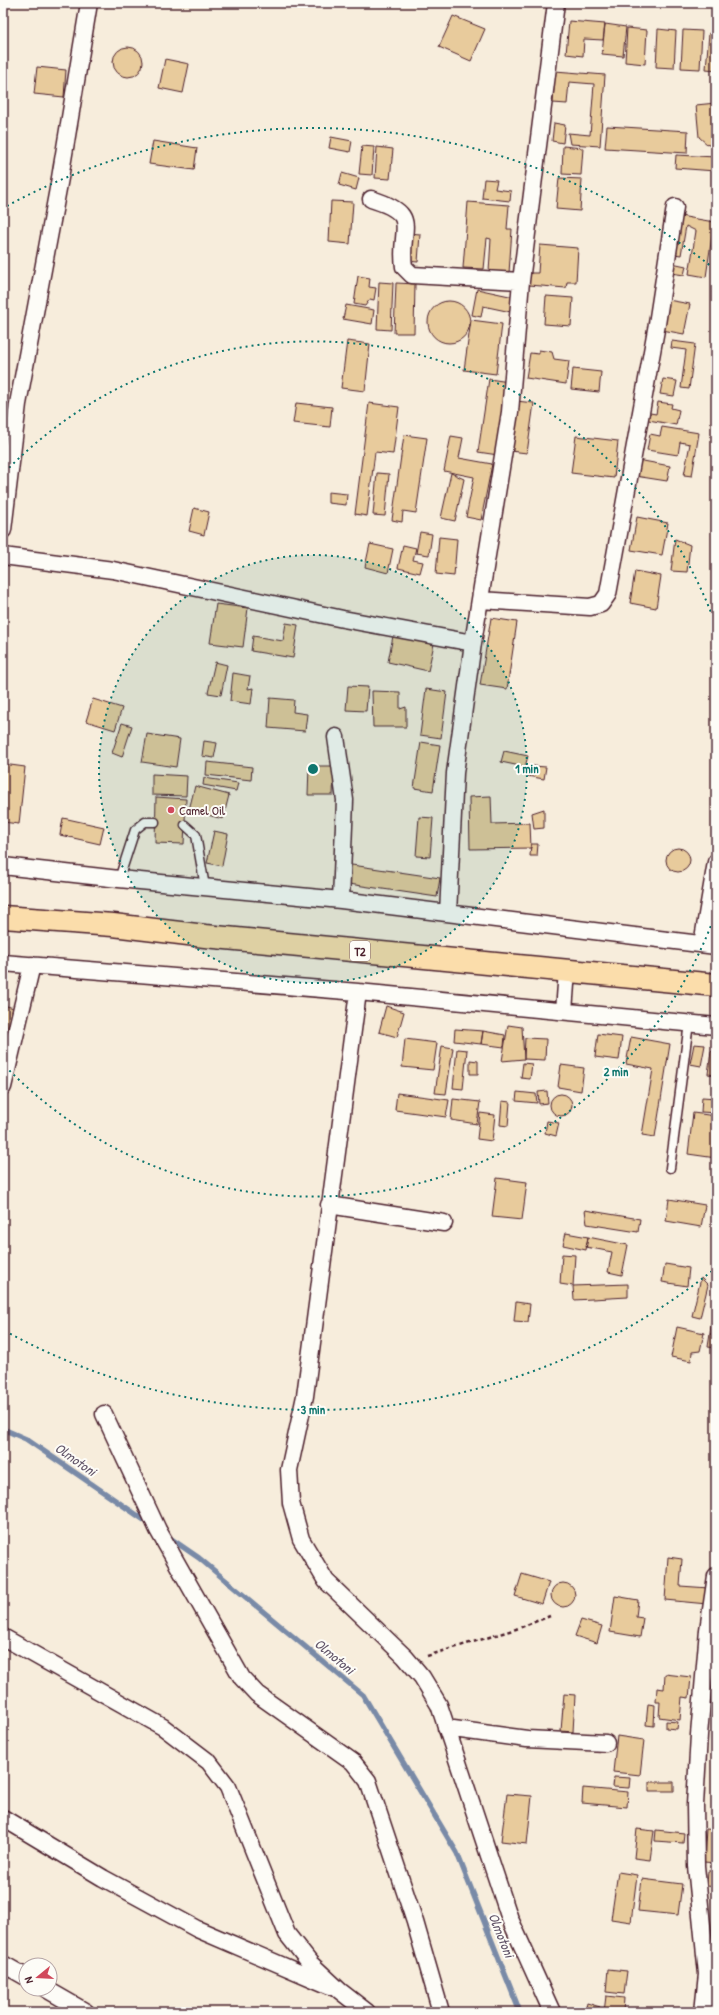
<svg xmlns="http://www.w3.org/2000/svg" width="719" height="2015" font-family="'Patrick Hand',sans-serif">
<rect width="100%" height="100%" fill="#f7eddc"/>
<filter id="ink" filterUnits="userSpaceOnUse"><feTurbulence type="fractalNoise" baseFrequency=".025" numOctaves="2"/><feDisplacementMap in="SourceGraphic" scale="8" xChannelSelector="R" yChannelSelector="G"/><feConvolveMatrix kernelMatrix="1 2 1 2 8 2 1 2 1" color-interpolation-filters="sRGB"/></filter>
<g filter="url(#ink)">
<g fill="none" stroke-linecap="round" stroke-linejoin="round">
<!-- stream -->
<path stroke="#798aa7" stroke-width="5.5" d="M3 1429 26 1439 150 1524
M167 1536 199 1558 363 1695 457 1853 520 2012"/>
</g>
<!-- building -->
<path fill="#e8cb9c" stroke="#4a1f2b" d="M453 16 485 29 471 61 439 47Z
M569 21 605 24 603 40 584 39 583 56 566 54Z
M605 24 626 27 623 56 602 54Z
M627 28 647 30 645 64 625 62Z
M658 29 676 31 674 68 656 67Z
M683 30 702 31 700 69 681 68Z
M709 33H716V70L706 69Z
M113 62a15 15 0 1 1 30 0a15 15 0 1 1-30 0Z
M165 59 189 64 183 93 159 88Z
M37 67 66 70 64 97 34 94Z
M555 71 605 75 600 146 570 144 568 133 590 135 594 84 569 82 567 104 553 103Z
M716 103V144L708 145 699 137 696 105Z
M554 123 565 125 563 143 552 141Z
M607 126 688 131 687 153 605 148Z
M331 137 352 141 350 152 329 148Z
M153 141 197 148 194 170 149 164Z
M362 146 374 147 372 175 359 174Z
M563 146 583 148 581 175 562 174Z
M377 147 393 149 390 179 375 178Z
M676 155 716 157 715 171 675 168Z
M342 173 359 178 356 190 339 185Z
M559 178 582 179 580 211 556 209Z
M484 179 497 180 495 189 511 191 510 201 482 198Z
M331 201 353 202 350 244 329 242Z
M468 202 509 205 507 229H512L509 273 489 272 491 239 487 238 484 269 463 268Z
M680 216 714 222 706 277 689 274 696 231 686 226 681 255 674 254Z
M408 233 420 234 418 262 406 261Z
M540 245 578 248 576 282H567L566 288 529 285 530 273H538Z
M672 263 686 266 684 275 671 273Z
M358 276 370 278 369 287 376 288 374 300 370 299 365 306 354 304Z
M379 282 393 283 391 330 377 329Z
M396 283 415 284 414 333H394Z
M477 289 514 297 511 312 483 306 481 317 472 315Z
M546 296 573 298 571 326 544 324Z
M668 300 690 304 684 334 662 330Z
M428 322a21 21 0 1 1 42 0a21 21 0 1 1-42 0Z
M346 305 374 310 372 324 343 319Z
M471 320 502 324 496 374 464 370Z
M347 341 370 344 365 391 341 388Z
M672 341 695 344 689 389 681 388 686 350 671 348Z
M539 350 552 352 554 359 569 361 566 384 526 378 530 353 539 354Z
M573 369 601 372 599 392 571 389Z
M489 379 509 382 498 455 478 452Z
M663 379 677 381 674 396 660 394Z
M516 401 534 403 527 453 510 451Z
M658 402 672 404 671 408 679 410 676 425 643 419 644 412 656 414Z
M296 403 332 407 330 427 293 423Z
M369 403 399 407 393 454 375 452 367 516 355 514Z
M662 427 699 433 692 476 684 475 690 444 680 442 678 455 647 450 650 434 660 436Z
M404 435 427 438 416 513 403 511 402 522 392 520Z
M451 436 463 438 459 458 492 464 481 520 466 517 474 477 444 471Z
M576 436 618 441 614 478 571 473Z
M638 460 670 466 667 481 635 476Z
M377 473 389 474 385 516 373 515Z
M451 473 464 479 455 521 441 518Z
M328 492 347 494 346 505 328 503Z
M194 508 209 512 204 535 189 531Z
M637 517 668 523 662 555 631 550Z
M420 532 432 534 429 555 416 553Z
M439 537 457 539 454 576 436 574Z
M675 539 690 545 687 572 671 571Z
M370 544 393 549 388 573 365 567Z
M403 545 416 548 413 560 423 562 420 573 398 568Z
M635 571 661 576 656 608 630 603Z
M216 604 248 608 243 647 210 643Z
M491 618 517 622 507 689 480 685Z
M286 623 298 625 293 658 251 651 253 636 283 641Z
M393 636 434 644 428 671 388 662Z
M215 662 227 665 221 695 208 693Z
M233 673 250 676 248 689 253 688 251 704 230 701Z
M348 686 368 687 366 711 346 710Z
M426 689 447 692 441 738 420 735Z
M372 691 400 692V709L406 707V727H373Z
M270 698 294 700 293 712 307 714 305 731 268 728Z
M93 699 122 708 115 730 86 721Z
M122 723 132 726 122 757 112 753Z
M147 734 180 739 176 767 142 762Z
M204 741 217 743 214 758 202 756Z
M421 742 440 745 433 791 414 788Z
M504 751 528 756 525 767 501 762Z
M207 762 252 767 251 780 206 775Z
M3 764 25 767 19 824 3 822Z
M309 766H334L333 795H308Z
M533 766 546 767 544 779 527 776Z
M152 774 187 776 186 796 152 795Z
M204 778 238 783 236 791 203 785Z
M195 786 229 795 223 819 189 810Z
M491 796 492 824 530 823 531 848 470 849 469 797Z
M156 797 186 799 184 844 155 843Z
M544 809V828L534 829 532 813Z
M419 817 433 818 430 857 416 856Z
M63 818 104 827 100 844 60 835Z
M214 831 228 834 222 866 207 863Z
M531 844H538L537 856H530Z
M666 860a12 12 0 1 1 24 0a12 12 0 1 1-24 0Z
M345 864 440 878 437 897 342 883Z
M3 1005 14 1008 6 1042 3 1041Z
M386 1006 404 1012 397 1037 379 1032Z
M508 1025 522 1027 524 1059 502 1061Z
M455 1029 483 1031 481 1044 454 1041Z
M483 1031 505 1035 504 1047 481 1044Z
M598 1034 622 1037 619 1060 595 1057Z
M631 1037 670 1044 655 1137 642 1135 653 1069 626 1064Z
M525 1038 546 1039 545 1060 524 1059Z
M405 1039 437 1043 433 1070 402 1067Z
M694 1044 705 1045 701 1066 690 1064Z
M442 1046 453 1048 446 1094 435 1093Z
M457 1049 467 1050 463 1089 453 1088Z
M711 1051 716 1052 715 1075 708 1074Z
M470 1060 478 1061V1074H470Z
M523 1063 532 1064 530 1079 521 1078Z
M561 1065 584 1068 581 1091 558 1087Z
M547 1091 548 1103 539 1104 538 1092Z
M517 1092 536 1094 537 1103 516 1101Z
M397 1093 449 1100 446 1117 395 1110Z
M550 1105a11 11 0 1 1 22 0a11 11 0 1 1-22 0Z
M702 1097 716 1098V1113L701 1112Z
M453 1099 480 1102 477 1124 451 1120Z
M502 1101 510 1102 508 1126 500 1125Z
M480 1113 495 1115 492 1141 477 1139Z
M693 1113 716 1116V1158L688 1154Z
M547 1121 559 1123 556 1136 545 1133Z
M497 1178 527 1182 522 1220 492 1217Z
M669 1199 705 1205 701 1227 666 1221Z
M585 1210 640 1219 638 1232 587 1224Z
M566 1233 588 1237 586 1250 563 1245Z
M588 1237 628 1245 622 1275 608 1272 612 1252 586 1247Z
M562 1254 575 1255 573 1286 560 1284Z
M665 1264 689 1268 687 1286 662 1282Z
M716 1277V1334H710Z
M701 1278 708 1285 700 1318 692 1316Z
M628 1284V1297L574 1300 573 1286Z
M516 1302 530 1304 528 1322 514 1321Z
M677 1327 704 1333 700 1351 692 1352 691 1361 671 1357Z
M710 1334 716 1335V1348L708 1347Z
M668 1557 682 1559 680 1586 709 1588 707 1604 665 1600Z
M522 1574 549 1582 542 1604 515 1596Z
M551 1595a12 12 0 1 1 24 0a12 12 0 1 1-24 0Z
M615 1596 638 1600 636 1617 643 1618 640 1637 610 1632Z
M581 1620 602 1626 597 1643 575 1636Z
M665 1674 691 1677 689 1698 682 1697 680 1720 659 1717 660 1702H656L657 1688 664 1689Z
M564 1694 575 1695 573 1732 561 1731Z
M648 1704 655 1705 654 1726 646 1725Z
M666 1721 678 1722 677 1729 666 1728Z
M617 1736 644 1740 640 1775 613 1772Z
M614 1777 630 1778 629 1788 613 1787Z
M649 1782H674V1791H649Z
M583 1788 628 1792 627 1807 582 1803Z
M507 1794 532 1796 527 1844 501 1841Z
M637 1829 654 1831 650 1860 634 1858Z
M706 1829 716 1830V1863L704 1862Z
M656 1830 684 1833 683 1843 655 1841Z
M708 1871H716V1887L707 1886Z
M618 1872 637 1875 631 1922 611 1919Z
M642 1879 682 1884 678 1915 638 1911Z
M716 1953V1989H711Z
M608 1969 627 1971 624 1994 606 1992Z
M606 1996 624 1998 623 2012H604Z
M587 2003 600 2007 598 2012H585Z"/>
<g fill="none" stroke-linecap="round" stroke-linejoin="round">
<defs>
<path id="lane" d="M185 825 196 835 205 887
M119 879 135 830 145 822H155
M670 1168 689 1023"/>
<path id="street" d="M371 199C423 215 398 228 404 267L412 275 521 281
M3 530 18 404 60 178 89 3
M3 556 113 570 343 619 473 643
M480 600 590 607 601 604 608 594 657 324 675 207
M336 737 345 800 341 900
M3 866 119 879 341 900 716 946
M448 913 455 773 473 643 510 412 521 281 556 3
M702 944 716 862
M3 963 358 992 716 1026
M358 992 305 1396 289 1470 291 1503 301 1539 326 1581 405 1657 422 1677 439 1705 510 1919 552 2012
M564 1011 567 971
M3 1087 32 965
M329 1205 444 1223
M104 1414 158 1530 242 1678 257 1694 353 1762 368 1781 415 1922 441 2012
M3 1637 163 1727 209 1762 228 1787 287 1934 310 1963 340 1991 367 2012
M446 1728 527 1739 606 1743
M3 1818 103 1878 197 1929 330 1986
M3 1964 26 1977
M46 1989 86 2012
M703 2012 707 1974 696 1866 695 1805 699 1735 708 1630 716 1576"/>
<path id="highway" d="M3 917 113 925 205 936 716 985"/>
</defs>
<!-- lane casing -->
<use href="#lane" stroke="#4a1f2b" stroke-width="11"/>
<!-- street casing -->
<use href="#street" stroke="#4a1f2b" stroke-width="19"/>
<!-- highway casing -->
<use href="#highway" stroke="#4a1f2b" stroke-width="25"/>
<!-- path -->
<path stroke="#4a1f2b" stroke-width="2.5" stroke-dasharray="4 3" stroke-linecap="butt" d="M427 1656 516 1629 550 1616"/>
<!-- lane -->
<use href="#lane" stroke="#fdfcf7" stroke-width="8"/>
<!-- street -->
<use href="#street" stroke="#fdfcf7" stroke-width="16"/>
<!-- highway -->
<use href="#highway" stroke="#fbddab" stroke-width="22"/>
</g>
</g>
<!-- distance rings -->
<circle cx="313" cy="769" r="214" fill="#0f766e" fill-opacity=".12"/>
<g fill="none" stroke="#0f766e" stroke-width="2" stroke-dasharray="2 4">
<circle cx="313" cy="769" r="214"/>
<path d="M715 915A428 428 0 0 1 5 1066M5 472A428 428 0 0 1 715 623"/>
<path d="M712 1271A641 641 0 0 1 7 1332M7 206A641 641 0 0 1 712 267"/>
</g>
<!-- markers -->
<circle fill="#d1495b" stroke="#fdfcf7" stroke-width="1.5" cx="171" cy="810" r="4"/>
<g text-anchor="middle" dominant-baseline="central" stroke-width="4" stroke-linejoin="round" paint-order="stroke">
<!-- shield labels -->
<rect fill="#fdfcf7" stroke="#806168" stroke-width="1" x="350" y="941" width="20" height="20" rx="3"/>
<g font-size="12" font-weight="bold" fill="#4a1f2b">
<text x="360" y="951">T2</text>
</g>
<!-- poi labels -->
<g font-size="13" fill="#4a1f2b" stroke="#fdfcf7" text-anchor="start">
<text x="179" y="810">Camel Oil</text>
</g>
<!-- water labels -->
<g font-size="14" font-style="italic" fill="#625569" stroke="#fdfcf7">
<text transform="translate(76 1459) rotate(35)">Olmotoni</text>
<text transform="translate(335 1656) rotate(40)">Olmotoni</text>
<text transform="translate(502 1935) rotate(68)">Olmotoni</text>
</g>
</g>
<circle cx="313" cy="769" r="6" fill="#0f766e" stroke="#fdfcf7" stroke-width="2"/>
<g font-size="12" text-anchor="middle" font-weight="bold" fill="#0f766e" stroke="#fdfcf7" stroke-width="4" stroke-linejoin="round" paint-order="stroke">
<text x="527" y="773">1 min</text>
<text x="616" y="1076">2 min</text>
<text x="313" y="1414">3 min</text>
</g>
<!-- margin -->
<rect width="719" height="2015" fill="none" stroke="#fdfcf7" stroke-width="16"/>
<rect x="8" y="8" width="703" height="1999" fill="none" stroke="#4a1f2b" stroke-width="1.5" filter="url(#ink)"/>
<!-- north arrow -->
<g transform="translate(38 1977) rotate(252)"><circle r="19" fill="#fdfcf7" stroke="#b5a4a5"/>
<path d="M0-3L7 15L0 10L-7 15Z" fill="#d1495b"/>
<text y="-6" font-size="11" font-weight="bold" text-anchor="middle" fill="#4a1f2b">N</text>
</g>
</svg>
